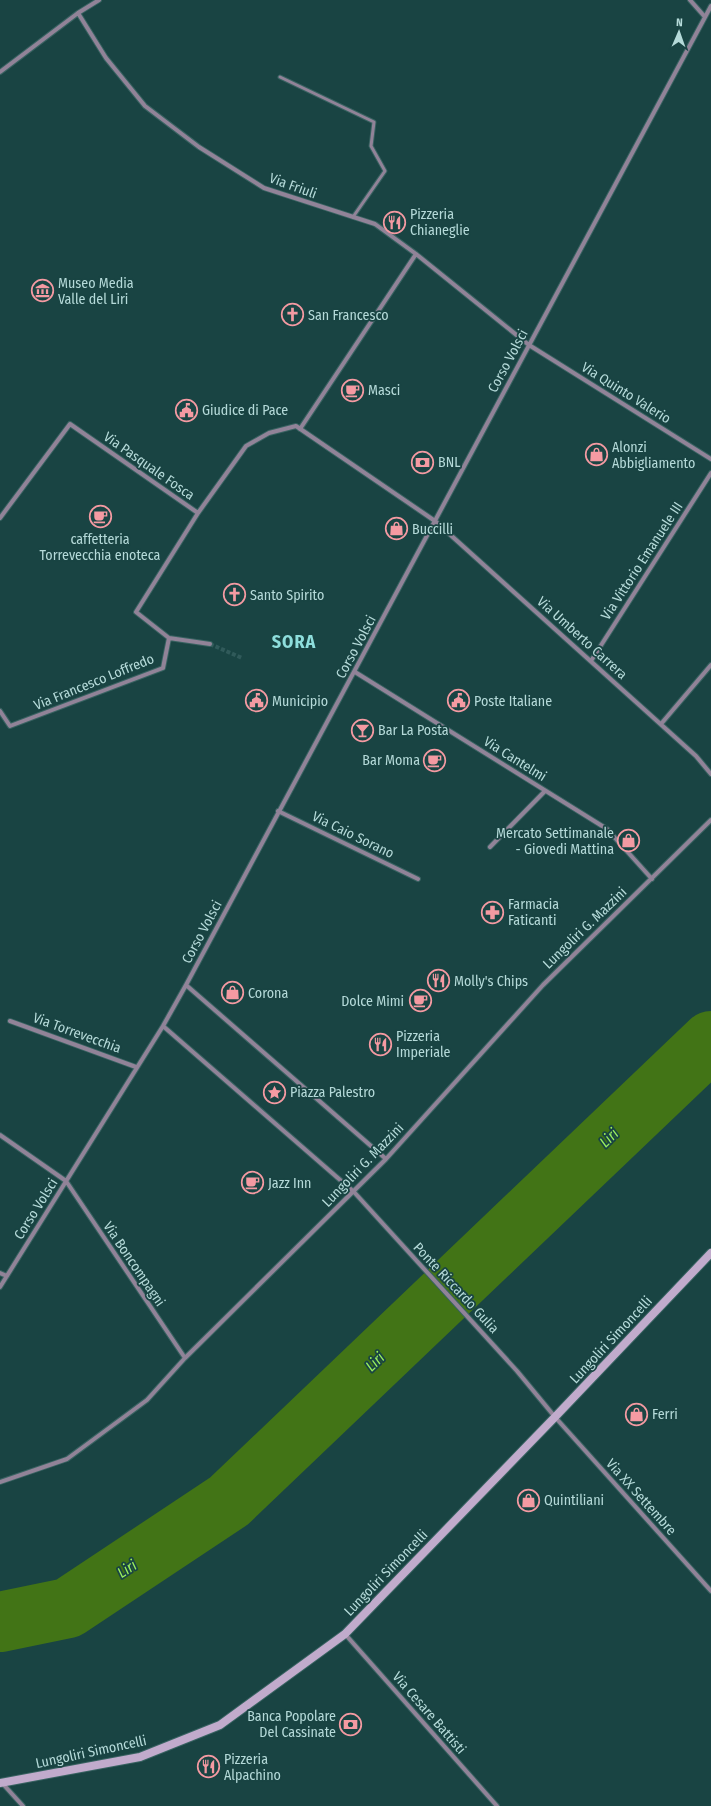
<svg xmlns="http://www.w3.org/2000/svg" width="711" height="1806" font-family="'Fira Sans Condensed',sans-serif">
<rect width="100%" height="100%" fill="#194443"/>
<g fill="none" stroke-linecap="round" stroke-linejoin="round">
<!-- river -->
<path stroke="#427416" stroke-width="60" d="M0 1622 68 1608 229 1501 711 1041"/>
<!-- street-tunnel -->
<path stroke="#305a5a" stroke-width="4" stroke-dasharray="4 2" stroke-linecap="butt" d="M210 644 242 658"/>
<defs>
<path id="lane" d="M280 77 374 122 371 146 385 171 353 217"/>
<path id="street" d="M690 0 705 17
M78 13 106 58 145 106 199 147 264 188 375 224 416 254 529 345 711 459
M0 72 78 13 99 0
M300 429 416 254
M0 518 70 424 198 513 246 446 269 433 296 426 435 521 696 756 711 774
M169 638 210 644
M591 661 711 473
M355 672 607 829 652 879
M0 711 10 726 163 668 169 638 136 612 198 513
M661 724 711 665
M278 811 418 879
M490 847 545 791
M186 985 386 1159
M10 1021 136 1067
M163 1026 354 1192 517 1371 555 1417 711 1591
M0 1135 66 1181 185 1358
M0 1273 7 1276
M0 1287 163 1026 186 985 711 6
M0 1482 67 1459 147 1400 185 1358 386 1159 543 985 711 820
M345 1634 497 1806
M3 1784 23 1806"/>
<path id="secondary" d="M0 1783 140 1757 220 1725 345 1634 555 1417 711 1253"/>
</defs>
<!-- lane casing -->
<use href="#lane" stroke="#386261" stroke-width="5"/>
<!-- street casing -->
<use href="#street" stroke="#386261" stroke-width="6"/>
<!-- secondary casing -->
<use href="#secondary" stroke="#386261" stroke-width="10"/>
<!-- lane -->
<use href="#lane" stroke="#918398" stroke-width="3"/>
<!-- street -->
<use href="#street" stroke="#918398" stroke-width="4"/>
<!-- secondary -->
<use href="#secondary" stroke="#c1abcc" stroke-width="8"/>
</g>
<!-- icons -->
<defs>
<symbol id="restaurant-ring" viewBox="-11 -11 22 22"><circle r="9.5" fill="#194443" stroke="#f49aa2" stroke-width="1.5"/><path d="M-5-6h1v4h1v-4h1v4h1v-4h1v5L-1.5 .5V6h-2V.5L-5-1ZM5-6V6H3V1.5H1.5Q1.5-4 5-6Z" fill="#f49aa2"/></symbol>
<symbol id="museum-ring" viewBox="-11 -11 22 22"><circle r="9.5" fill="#194443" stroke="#f49aa2" stroke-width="1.5"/><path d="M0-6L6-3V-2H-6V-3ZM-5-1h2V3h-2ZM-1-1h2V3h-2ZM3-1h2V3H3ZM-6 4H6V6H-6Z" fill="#f49aa2"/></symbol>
<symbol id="church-ring" viewBox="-11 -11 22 22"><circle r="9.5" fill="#194443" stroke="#f49aa2" stroke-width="1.5"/><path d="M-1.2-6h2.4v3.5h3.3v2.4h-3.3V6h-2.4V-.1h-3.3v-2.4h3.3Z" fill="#f49aa2"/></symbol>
<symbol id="cafe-ring" viewBox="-11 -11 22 22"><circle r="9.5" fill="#194443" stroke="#f49aa2" stroke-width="1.5"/><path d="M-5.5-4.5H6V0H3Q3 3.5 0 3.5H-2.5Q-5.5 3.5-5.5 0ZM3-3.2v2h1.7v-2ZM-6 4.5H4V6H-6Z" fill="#f49aa2"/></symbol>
<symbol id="civic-ring" viewBox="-11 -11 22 22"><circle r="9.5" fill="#194443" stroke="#f49aa2" stroke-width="1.5"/><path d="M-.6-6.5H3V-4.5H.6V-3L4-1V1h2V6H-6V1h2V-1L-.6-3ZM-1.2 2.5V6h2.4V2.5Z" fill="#f49aa2"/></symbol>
<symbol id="shop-ring" viewBox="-11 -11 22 22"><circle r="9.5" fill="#194443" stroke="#f49aa2" stroke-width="1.5"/><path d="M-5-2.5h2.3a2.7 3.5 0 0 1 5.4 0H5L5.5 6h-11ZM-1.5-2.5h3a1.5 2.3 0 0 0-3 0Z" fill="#f49aa2"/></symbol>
<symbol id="bank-ring" viewBox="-11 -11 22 22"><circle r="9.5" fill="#194443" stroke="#f49aa2" stroke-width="1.5"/><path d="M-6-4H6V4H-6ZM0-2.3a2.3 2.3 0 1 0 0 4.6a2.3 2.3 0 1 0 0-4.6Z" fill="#f49aa2"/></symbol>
<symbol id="bar-ring" viewBox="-11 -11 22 22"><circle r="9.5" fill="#194443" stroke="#f49aa2" stroke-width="1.5"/><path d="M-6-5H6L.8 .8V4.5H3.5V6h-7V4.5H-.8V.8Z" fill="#f49aa2"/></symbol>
<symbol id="pharmacy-ring" viewBox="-11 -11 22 22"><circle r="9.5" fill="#194443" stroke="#f49aa2" stroke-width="1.5"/><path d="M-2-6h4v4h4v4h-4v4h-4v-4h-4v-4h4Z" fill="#f49aa2"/></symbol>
<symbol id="sight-ring" viewBox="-11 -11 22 22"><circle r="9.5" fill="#194443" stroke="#f49aa2" stroke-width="1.5"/><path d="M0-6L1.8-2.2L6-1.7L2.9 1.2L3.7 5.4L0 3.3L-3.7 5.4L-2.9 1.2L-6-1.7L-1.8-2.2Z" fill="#f49aa2"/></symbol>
</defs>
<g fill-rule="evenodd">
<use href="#restaurant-ring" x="382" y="210" width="25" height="25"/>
<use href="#museum-ring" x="30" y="278" width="25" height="25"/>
<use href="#church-ring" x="280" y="302" width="25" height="25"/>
<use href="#cafe-ring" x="340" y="378" width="25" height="25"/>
<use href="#civic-ring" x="174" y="398" width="25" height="25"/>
<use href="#shop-ring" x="584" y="442" width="25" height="25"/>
<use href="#bank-ring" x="410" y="450" width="25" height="25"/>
<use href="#cafe-ring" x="88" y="504" width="25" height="25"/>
<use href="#shop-ring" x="384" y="516" width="25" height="25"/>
<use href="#church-ring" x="222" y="582" width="25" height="25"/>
<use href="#civic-ring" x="244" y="688" width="25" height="25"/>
<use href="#civic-ring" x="446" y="688" width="25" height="25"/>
<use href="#bar-ring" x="350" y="718" width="25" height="25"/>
<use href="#cafe-ring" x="422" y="748" width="25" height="25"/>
<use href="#shop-ring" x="616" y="828" width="25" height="25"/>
<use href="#pharmacy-ring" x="480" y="900" width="25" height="25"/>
<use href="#restaurant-ring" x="426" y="968" width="25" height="25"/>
<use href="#shop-ring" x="220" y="980" width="25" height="25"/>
<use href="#cafe-ring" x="408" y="988" width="25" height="25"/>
<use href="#restaurant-ring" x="368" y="1032" width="25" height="25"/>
<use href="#sight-ring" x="262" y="1080" width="25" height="25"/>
<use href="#cafe-ring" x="240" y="1170" width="25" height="25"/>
<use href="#shop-ring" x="624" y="1402" width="25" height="25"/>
<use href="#shop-ring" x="516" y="1488" width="25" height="25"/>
<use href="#bank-ring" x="338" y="1712" width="25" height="25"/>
<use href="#restaurant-ring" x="196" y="1754" width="25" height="25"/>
</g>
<g text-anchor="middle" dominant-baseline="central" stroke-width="3.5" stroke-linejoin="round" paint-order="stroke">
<!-- street labels -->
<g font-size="14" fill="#b5dad9" stroke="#194443">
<text transform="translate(293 186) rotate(20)">Via Friuli</text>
<text transform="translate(508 361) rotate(-62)">Corso Volsci</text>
<text transform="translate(626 393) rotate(32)">Via Quinto Valerio</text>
<text transform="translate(149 466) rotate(35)">Via Pasquale Fosca</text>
<text transform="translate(642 561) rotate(-57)">Via Vittorio Emanuele III</text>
<text transform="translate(582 638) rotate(42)">Via Umberto Carrera</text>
<text transform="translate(356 647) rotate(-62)">Corso Volsci</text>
<text transform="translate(94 682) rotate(-22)">Via Francesco Loffredo</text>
<text transform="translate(515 759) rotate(32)">Via Cantelmi</text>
<text transform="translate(353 835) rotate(26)">Via Caio Sorano</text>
<text transform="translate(585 928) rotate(-44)">Lungoliri G. Mazzini</text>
<text transform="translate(202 932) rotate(-62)">Corso Volsci</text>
<text transform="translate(77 1033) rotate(20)">Via Torrevecchia</text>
<text transform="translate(363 1165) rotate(-46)">Lungoliri G. Mazzini</text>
<text transform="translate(36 1209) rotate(-58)">Corso Volsci</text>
<text transform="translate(134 1264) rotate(56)">Via Boncompagni</text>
<text transform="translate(456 1288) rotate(47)">Ponte Riccardo Gulia</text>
<text transform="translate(611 1340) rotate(-47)">Lungoliri Simoncelli</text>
<text transform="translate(641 1497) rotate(48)">Via XX Settembre</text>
<text transform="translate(386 1573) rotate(-46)">Lungoliri Simoncelli</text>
<text transform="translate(429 1713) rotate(49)">Via Cesare Battisti</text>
<text transform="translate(91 1752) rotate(-12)">Lungoliri Simoncelli</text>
</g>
<!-- poi labels -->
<g font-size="14" fill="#b5dad9" stroke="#194443" text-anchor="start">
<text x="410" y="214">Pizzeria<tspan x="410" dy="16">Chianeglie</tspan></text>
<text x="58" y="283">Museo Media<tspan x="58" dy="16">Valle del Liri</tspan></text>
<text x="308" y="315">San Francesco</text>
<text x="368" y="390">Masci</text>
<text x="202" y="410">Giudice di Pace</text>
<text x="612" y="447">Alonzi<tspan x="612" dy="16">Abbigliamento</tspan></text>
<text x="438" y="462">BNL</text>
<text x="412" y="529">Buccilli</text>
<text x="100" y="539" text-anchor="middle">caffetteria<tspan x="100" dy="16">Torrevecchia enoteca</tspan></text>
<text x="250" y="595">Santo Spirito</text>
<text x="272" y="701">Municipio</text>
<text x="474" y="701">Poste Italiane</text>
<text x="378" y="730">Bar La Posta</text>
<text x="420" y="760" text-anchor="end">Bar Moma</text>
<text x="614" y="833" text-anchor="end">Mercato Settimanale<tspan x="614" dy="16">- Giovedi Mattina</tspan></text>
<text x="508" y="904">Farmacia<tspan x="508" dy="16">Faticanti</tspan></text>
<text x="454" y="981">Molly's Chips</text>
<text x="248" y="993">Corona</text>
<text x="404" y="1001" text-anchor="end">Dolce Mimi</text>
<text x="396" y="1036">Pizzeria<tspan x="396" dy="16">Imperiale</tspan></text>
<text x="290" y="1092">Piazza Palestro</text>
<text x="268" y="1183">Jazz Inn</text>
<text x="652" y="1414">Ferri</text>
<text x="544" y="1500">Quintiliani</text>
<text x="336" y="1716" text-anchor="end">Banca Popolare<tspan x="336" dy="16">Del Cassinate</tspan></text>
<text x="224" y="1759">Pizzeria<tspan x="224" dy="16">Alpachino</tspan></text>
</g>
<!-- water labels -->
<g font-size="15" font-style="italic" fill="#9aee5d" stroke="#194443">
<text transform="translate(609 1138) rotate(-44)">Liri</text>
<text transform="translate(375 1362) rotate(-44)">Liri</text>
<text transform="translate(127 1569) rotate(-33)">Liri</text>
</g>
<!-- district labels -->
<g font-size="18" font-weight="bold" letter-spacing="1" fill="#8ededc" stroke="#194443">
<text x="294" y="642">SORA</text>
</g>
</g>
<!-- north arrow -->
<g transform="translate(679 32) rotate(2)" stroke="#194443" stroke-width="3" paint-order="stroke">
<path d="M0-3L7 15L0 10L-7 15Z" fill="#b5dad9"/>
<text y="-6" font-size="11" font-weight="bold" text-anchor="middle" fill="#b5dad9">N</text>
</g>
</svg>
